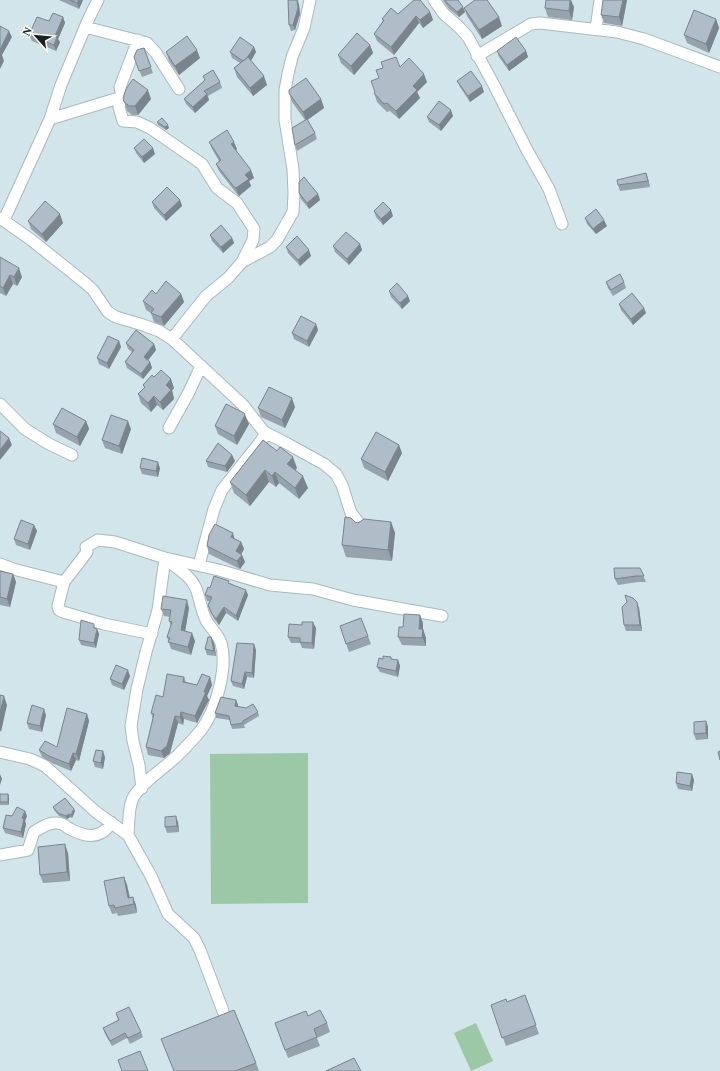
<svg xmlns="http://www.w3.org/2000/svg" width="720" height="1071" font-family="Georgia,serif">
<rect width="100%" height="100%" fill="#d1e5ea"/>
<!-- pitch -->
<path fill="#9cc8a7" d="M308 753V903L211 904 210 754Z
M476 1023 493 1061 471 1071 454 1033Z"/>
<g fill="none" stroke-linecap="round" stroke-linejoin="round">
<defs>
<path id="street" d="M434 0 444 14 459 27 468 37 495 87 527 150 549 189 562 224
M85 27 147 43 156 53 179 89
M596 29 600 0
M138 40 120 87 122 97 119 107 123 121 137 122 150 128 202 164 217 188 237 203 254 229 253 240 242 262 228 278 206 296 172 339
M477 56 531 24 540 23 617 32 644 39 720 67
M50 119 122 97
M0 218 30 239 84 282 93 290 108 312 116 317 143 325 159 331 172 339 243 405 264 432V436L261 441 222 490 214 509 199 565
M4 220 50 119 61 85 89 18 98 0
M242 262 270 247 277 240 293 212 294 194 293 169 285 120V90L288 74 292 57 304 28 310 0
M0 404 25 429 49 444 72 455
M169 428 189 392 201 366
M264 432 286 443 324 464 336 474 342 485 351 513 362 527
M0 564 13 569 64 582 87 552 86 547 98 540 115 542 165 558 219 570 270 585 313 589 353 600 442 616
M64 582 58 606 59 610 63 612 104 624 152 634
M0 752 30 759 45 766 96 812 128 835 151 876 168 914 194 938 200 950 223 1011
M142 788 139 765 133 741 131 726 137 689 146 652 158 610 165 558
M128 835C129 824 128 806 134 796 145 779 164 769 178 755 186 747 194 739 201 730 216 711 228 667 221 643 218 634 211 629 206 620 202 612 200 601 197 591 192 577 180 570 168 561
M0 855 28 850 34 832C40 828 49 822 57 823 61 823 65 825 68 828 78 833 90 839 101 833 106 830 109 827 111 822"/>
</defs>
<!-- street casing -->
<use href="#street" stroke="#a7babf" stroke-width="13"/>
<!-- street -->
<use href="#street" stroke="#fff" stroke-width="11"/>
</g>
<!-- wall -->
<path fill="#96a3ac" d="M59 0H83L79 9Z
M288 0H298L299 5 300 14 295 30 291 31 289 25Z
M443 0H458L465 12 459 17 449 9 444 2Z
M627 0 622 26 604 23 601 15Z
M574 7 572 20 548 17 545 8Z
M464 8 502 26 482 39 467 16Z
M430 12 433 20 423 28 419 23 394 55 377 41 374 34 383 21 382 19 398 14Z
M63 17 65 23 58 39 60 42 56 51 32 41 29 35Z
M716 19 719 28 709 53 687 43 684 35Z
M370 45 373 53 354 75 341 63 338 55Z
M254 47 256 52 251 61 267 85 253 96 237 77 234 68 240 63 232 58 230 52Z
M144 48 153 73 142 77 134 57Z
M497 51H526L528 57 509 71 499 57Z
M166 52 200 58 179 75 169 61Z
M400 67 427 82 417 92 420 98 399 119 390 111 387 112 377 102 374 93 375 92 379 78Z
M203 76 220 82 222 88 208 96 209 100 195 113 186 104 184 99 205 80Z
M457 81 484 92 470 102 460 87Z
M289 93 321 99 324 108 307 120 315 133 317 139 297 151 295 145 305 120 292 102Z
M123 98 151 99 138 115H132L127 111Z
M453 116 441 131 429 122 427 117Z
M157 122 169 128 166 130 158 125Z
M209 142 237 149 236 150 254 178 249 181 251 186 239 196 237 194 219 171 216 164 219 161 212 149Z
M134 148 155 154 144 163 136 153Z
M646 173 648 179 650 187 620 191 618 185Z
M299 193 318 194 320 200 309 209 301 199Z
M180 200 182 206 166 221 154 208 152 202Z
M374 211 393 216 383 225 376 217Z
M585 218 607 226 596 234 587 224Z
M28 221 63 223 46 242 31 229Z
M210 235 232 238 234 243 223 253 212 241Z
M360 244 362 250 349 265 335 252 333 246Z
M286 247 311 256 300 266 288 253Z
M0 257 22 277 17 286 13 284 6 296 0 293Z
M606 282H624L626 288 613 296 608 288Z
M389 291 410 301 402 309 391 297Z
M156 294H181L184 302 164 326 154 322 151 313 146 310 143 301Z
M619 304 646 313 633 325 621 310Z
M316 324 318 330 309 347 294 339 292 333Z
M119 341 121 347 109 369 99 364 97 358Z
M126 343 154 344 156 350 148 360 150 362 152 368 143 379 127 368 125 362 132 352 128 349Z
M154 377 174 388 172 390 174 399 163 410 157 405 151 412 141 403 138 394 144 388 143 385Z
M295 407 285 428 261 417 258 408Z
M245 415 249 424 237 445 218 434 215 426Z
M86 421 89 429 80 446 56 433 53 424Z
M131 429 122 454 105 448 102 440Z
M263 440 297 468 295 470 308 488 299 499 279 483 276 487 269 482 250 506 234 493 230 482Z
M402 453 388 481 364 468 361 459Z
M232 455 235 461 227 472 208 467 206 461Z
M140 468H160L158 477 142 474Z
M355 522 358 523 391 522 395 533 392 561 346 557 342 545Z
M34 525 37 531 30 550 16 545 14 539Z
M235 539 241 542 244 549 241 554 245 562 240 569 209 554 207 546Z
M640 568 646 582H638L618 585 615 579Z
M0 571 13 574 16 582 10 607 0 605Z
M230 583 248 595 238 621 226 613 219 625 214 619 210 611 208 605 210 601H207L205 595 210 588Z
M189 608 185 631 195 641 191 655 171 649 167 637 171 626 169 621 170 617 164 616 161 609Z
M639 608 642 631H626L624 625Z
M361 618 371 644 349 652 340 626Z
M423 623V629L426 638V646L402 645 398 637 403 627Z
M316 628 314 649 302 648 300 643H291L288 637Z
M96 629 99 634 96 648 81 645 79 640Z
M214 643 216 656 207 655 205 649Z
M256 650 254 678 247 677 244 689 233 686 231 681Z
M383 659 398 660 400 666 398 677 380 672 377 667Z
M130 676 124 690 112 685 110 679Z
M184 677 186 682 197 685 210 677 212 685 207 696 209 700 197 723 184 719 183 725 178 723 170 753 164 758 148 755 146 747 153 719 151 713 163 697Z
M236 700 238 705 237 706 258 712 259 716 244 725 245 728 232 729 231 725 230 720 216 718 215 713Z
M87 714 89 721 79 761 76 760 71 771 52 763 42 757 39 750 57 747Z
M46 715 42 732 29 729 27 723Z
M706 721 708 727V739L696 740 694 734Z
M105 757 103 769 95 767 93 761Z
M694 780 692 791 678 789 676 783Z
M0 794H8L9 796V805H0Z
M53 807 75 811 72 818 70 817 67 819 59 816 54 810Z
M12 816H27L25 821 26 824 23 838 5 833 3 828Z
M178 822 179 832 167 833 165 827Z
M68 853 70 881 43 883 40 875Z
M124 877 127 885 130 897 136 905 137 913 118 916 117 913 112 914 109 906Z
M525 995 539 1034 506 1046 491 1005 507 1002Z
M116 1013 141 1032 143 1037 130 1044 127 1038 112 1046 105 1034 103 1028 118 1020Z
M275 1023H327L330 1032 317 1038 320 1046 288 1058Z
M256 1063 259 1071H174Z"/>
<!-- shaded-wall -->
<path fill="#7a848c" d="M79 0H83L79 9 77 3Z
M297 0 299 5 300 14 295 30 293 25Z
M570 0H571L574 7 572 20 569 11Z
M623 0H627L622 26 619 17Z
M463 7 465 12 459 17 457 12Z
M430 12 433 20 423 28 420 20Z
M416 16 419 23 394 55 391 47Z
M63 17 65 23 58 39 60 42 56 51 54 45 55 36Z
M499 17 502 26 482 39 479 30Z
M716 19 719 28 709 53 706 44Z
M9 31 12 37 2 55 4 61 0 69V50Z
M370 45 373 53 354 75 351 66Z
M254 47 256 52 247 67 244 62Z
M197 50 200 58 179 75 175 66Z
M526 51 528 57 509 71 507 65Z
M424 74 427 82 417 92 420 98 399 119 396 111 413 86Z
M264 76 267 85 253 96 250 88Z
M482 86 484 92 470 102 468 96Z
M148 90 151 99 138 115 135 106Z
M207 94 209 100 195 113 193 107Z
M321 99 324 108 306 121 303 112Z
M451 110 453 116 441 131 439 125Z
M168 125 169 128 166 130 165 127Z
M234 142 237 149 234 152 231 144Z
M153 148 155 154 144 163 142 157Z
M251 170 254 178 249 181 251 186 239 196 236 188 245 175Z
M646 173 648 179 650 187 648 181Z
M318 194 320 200 309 209 307 203Z
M180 200 182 206 166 221 164 215Z
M391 210 393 216 383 225 381 219Z
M60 214 63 223 46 242 42 234Z
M604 220 607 226 596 234 593 229Z
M232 238 234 243 223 253 221 247Z
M360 244 362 250 349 265 347 259Z
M309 250 311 256 300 266 298 260Z
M19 268 22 277 17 286 14 277Z
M10 275 13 284 6 296 3 288Z
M181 294 184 302 164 326 161 317Z
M408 296 410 301 402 309 400 303Z
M644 308 646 313 633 325 631 319Z
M316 324 318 330 309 347 307 341Z
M119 341 121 347 109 369 107 363Z
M154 344 156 350 146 363 144 357Z
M150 362 152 368 143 379 141 374Z
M171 379 174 388 172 390 174 399 163 410 160 402 166 385Z
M154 396 157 405 151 412 148 403Z
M292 398 295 407 285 428 282 420Z
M245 415 249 424 237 445 234 436Z
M86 421 89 429 80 446 77 437Z
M128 421 131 429 122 454 119 446Z
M9 438 12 445 0 460V450Z
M399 445 402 453 388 481 385 472Z
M232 455 235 461 227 472 225 466Z
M293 457 297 468 291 475 287 464Z
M158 462 160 468 158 477 156 471Z
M265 470 269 482 250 506 246 495Z
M275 472 279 483 276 487 272 476Z
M303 476 308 488 299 499 295 488Z
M391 522 395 533 392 561 388 550Z
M34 525 37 531 30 550 28 544Z
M233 533 235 541 231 537Z
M241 542 244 549 239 558 236 551Z
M242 555 245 562 240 569 237 561Z
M13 574 16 582 10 607 7 599Z
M246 590 248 595 238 621 236 616Z
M187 600 189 608 184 638 181 630Z
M637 602 639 608 642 631 640 625Z
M224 607 226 613 219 625 216 619Z
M420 615 423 623V629L426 638V646L419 629Z
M313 622 316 628 314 649 312 643Z
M97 629 99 634 96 648 94 643Z
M192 633 195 641 191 655 188 647Z
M211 637 214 643 216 656 214 651Z
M254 644 256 650 254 678 252 673Z
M398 660 400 666 398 677 396 671Z
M128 670 130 676 124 690 122 684Z
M245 672 247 677 244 689 242 684Z
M210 677 212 685 207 696 209 700 197 723 195 716Z
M4 696 7 705 1 732 0 730V713Z
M236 700 238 705 237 711 235 706Z
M44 709 46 715 42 732 40 726Z
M181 712 184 719 183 725 180 717Z
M87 714 89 721 79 761 76 754Z
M175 716 178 723 170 753 164 758 161 751Z
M706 721 708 727V739L706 733Z
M103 751 105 757 103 769 101 763Z
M73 753 76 760 71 771 69 764Z
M0 774 2 779 0 785Z
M692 774 694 780 692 791 690 786Z
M8 794 9 796V805L8 802Z
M74 809 75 811 72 818 71 815Z
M25 811 27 816 25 821 26 824 23 838 21 832 22 818Z
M69 814 70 817 67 819 66 816Z
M176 816 178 822 179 832 177 826Z
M65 844 68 853 70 881 67 872Z
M124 877 127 885 131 906 128 898Z
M133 897 136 905 137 913 134 904Z"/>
<!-- building -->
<path fill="#afbdc8" stroke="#7a848c" d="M70 0H79L77 3Z
M288 0H297L298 8 293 25H289Z
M414 0H420L430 12 420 20 416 16 391 47 374 34 384 20 382 19 391 8 398 14Z
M445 0H458L463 7 457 12 447 3Z
M475 0H487L499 17 479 30 464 8Z
M546 0H570L569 11 545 8Z
M603 0H623L619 17 601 15Z
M694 10 716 19 706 44 684 35Z
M53 13 63 17 55 36 57 37 54 45 29 35 37 17 49 21Z
M0 26 9 31 0 50Z
M357 33 370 45 351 66 338 55Z
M187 36 197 50 175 66 166 52Z
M240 37 254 47 247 58 243 61 230 52Z
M516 37 526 51 507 65 497 51Z
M144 48 151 67 139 71 134 57 137 50Z
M248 57 264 76 250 88 234 68Z
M396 57 400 67 409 58 424 74 413 86 417 90 396 111 387 103 384 104 374 93 375 92 371 81 379 78 376 70 383 68 381 62Z
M213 70 220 82 204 91 207 94 193 107 184 99 205 80 203 76Z
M471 71 482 86 468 96 457 81Z
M306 78 321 99 303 112 289 93V90Z
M133 79 148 90 135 106H129L124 102 123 98 126 89Z
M439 101 451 110 439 125 427 117Z
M162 118 168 125 165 127 157 122Z
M307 119 315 133 295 145 292 128Z
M227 130 234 142 231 144 251 170 245 175 249 179 236 188 234 187 216 164 221 160 209 142Z
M144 139 153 148 142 157 134 148Z
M646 173 648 181 618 185 617 180Z
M304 177 318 194 307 203 299 193V182Z
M167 187 180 200 164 215 152 202Z
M45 201 60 214 42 234 28 221Z
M383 202 391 210 381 219 374 211Z
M596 209 604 220 593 229 585 218Z
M221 225 232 238 221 247 210 235Z
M346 232 360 244 347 259 333 246Z
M297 236 309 250 298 260 286 247Z
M0 257 19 268 14 277 10 275 3 288 0 286Z
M620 274 624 282 611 290 606 282Z
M166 281 181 294 161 317 151 313 154 309 143 301 152 290 156 294Z
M397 283 408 296 400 303 389 291Z
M632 293 644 308 631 319 619 304Z
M301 316 316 324 307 341 292 333Z
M136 330 154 344 144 357 150 362 141 374 125 362 134 350 126 343Z
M108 336 119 341 107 363 97 358Z
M161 370 171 379 166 385 171 390 160 402 154 396 148 403 138 394 145 387 143 385 152 375 154 377Z
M269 387 292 398 282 420 258 408Z
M226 404 244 413 245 415 234 436 215 426Z
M62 408 86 421 77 437 53 424Z
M111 415 128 421 119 446 102 440Z
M0 431 9 438 0 450Z
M376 432 399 445 385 472 361 459Z
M263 440 277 451 280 447 293 457 287 464 303 476 295 488 275 472 272 476 265 470 246 495 230 482Z
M218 443 232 455 225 466 206 461Z
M142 458 158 462 156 471 140 468Z
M345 517 351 518 355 522 358 523 364 519 391 522 388 550 342 545Z
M21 520 34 525 28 544 14 539Z
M215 524 233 533 231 537 241 542 236 551 242 555 237 561 207 546 209 535Z
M614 568H640L644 576H636L615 579Z
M0 571 13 574 7 599 0 597Z
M214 576 229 581 228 583 246 590 236 616 224 607 216 619 212 614 208 605 212 597 205 595 208 587 210 588Z
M625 595 633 598 637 602 640 625H624L622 607 627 602Z
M163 596 187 600 181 630 192 633 188 647 168 642 170 638 167 637 172 622 169 621 171 610 161 609Z
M404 614 420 615 419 629H423L422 638 398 637 399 627H403Z
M361 618 368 636 346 644 340 626Z
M81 620 94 624V628L97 629 94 643 79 640Z
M302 622H313L312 643 300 642V638L288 637 289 624 302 625Z
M208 637H211L214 651 205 649Z
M237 643 254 644 252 673 245 672 242 684 231 681Z
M383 656 391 657V659L398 660 396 671 377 667 379 658 383 659Z
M116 665 128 670 122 684 110 679Z
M167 674 184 677 183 682 197 685 202 674 210 677 204 692H206L195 716 181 712 180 717 175 716 167 746 161 751 146 747 154 714 151 713 156 695 163 697Z
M0 695 4 696 0 713Z
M221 697 236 700 235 706 246 708 253 704 258 712 243 721V723L231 725 229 716 215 713Z
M32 705 44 709 40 726 27 723Z
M67 708 87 714 76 754 73 753 69 764 49 756 39 750 45 741 57 747Z
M706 721V733L694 734V722Z
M96 750 103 751 101 763 93 761Z
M720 751V760L718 752Z
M677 772 692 774 690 786 676 783Z
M0 794H8V802H0Z
M65 798 74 809 71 815 69 814 66 816 58 813 53 807Z
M17 807 25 811 22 818 24 819 21 832 3 828 6 815 12 816Z
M176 816 177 826 165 827V817Z
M65 844 67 872 40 875 38 847Z
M124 877 128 898 133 897 134 904 115 908 114 905 109 906 104 881Z
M525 995 536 1025 502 1038 491 1005 506 999 507 1002Z
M129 1007 141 1032 128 1038 125 1033 110 1041 103 1028 119 1020 116 1013Z
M234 1010 256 1063 235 1071H174L161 1039Z
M320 1010 327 1023 314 1029 317 1037 285 1050 275 1023 306 1011 308 1016Z
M140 1051 148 1071H122L118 1060Z
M354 1058 361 1071H326Z"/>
<!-- north arrow -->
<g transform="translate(36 36) rotate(297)" stroke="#ffffff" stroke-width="3" paint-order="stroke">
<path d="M0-3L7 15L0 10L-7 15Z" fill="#192022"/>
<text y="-6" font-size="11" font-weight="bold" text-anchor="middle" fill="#192022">N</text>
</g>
</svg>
